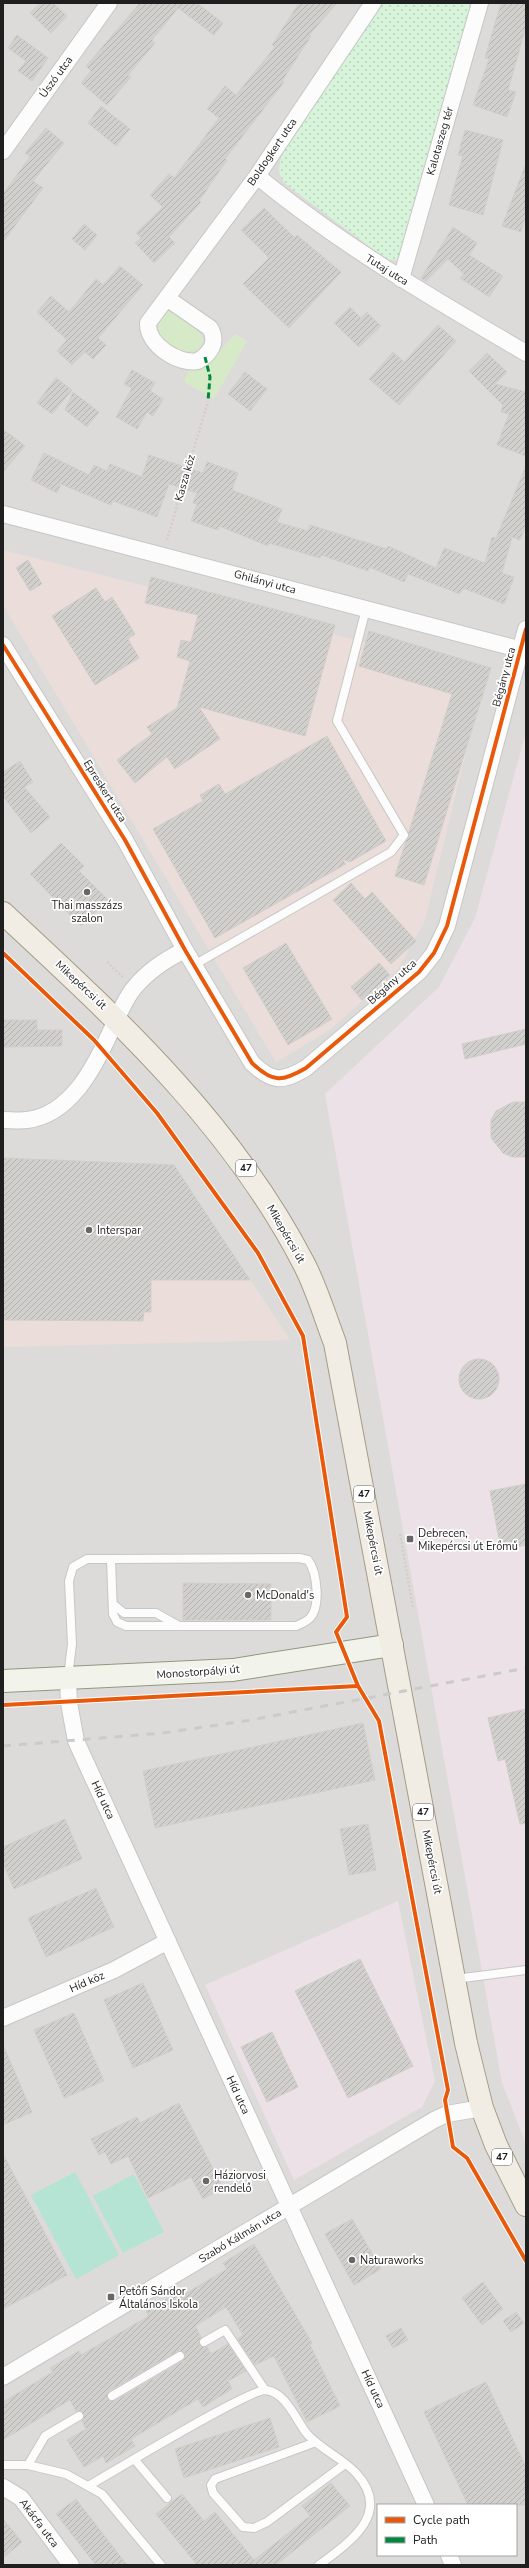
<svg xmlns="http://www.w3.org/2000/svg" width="529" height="2568" font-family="'Nunito Sans',sans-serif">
<defs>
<pattern id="park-dots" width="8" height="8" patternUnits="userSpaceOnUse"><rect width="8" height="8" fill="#d7f3d9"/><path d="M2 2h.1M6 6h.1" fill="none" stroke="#b8d0ba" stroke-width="1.8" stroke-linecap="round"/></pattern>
<pattern id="building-hatch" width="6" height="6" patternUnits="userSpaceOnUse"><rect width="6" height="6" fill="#d2d0cd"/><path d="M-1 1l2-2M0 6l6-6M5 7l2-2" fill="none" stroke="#b4b2b0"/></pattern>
</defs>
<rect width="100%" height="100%" fill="#eeece8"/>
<!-- residential -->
<path fill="#dddbd9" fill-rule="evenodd" d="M3 3H526V2565H3ZM378 2505H516V2555H378Z"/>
<!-- commercial -->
<path fill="#ebdeda" d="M3 550 485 673 425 920 398 969 330 1030 276 1062 3 605Z
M3 1158 174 1165 290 1340 3 1347Z"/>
<!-- industrial -->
<path fill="#ebe1e6" d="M526 732V2144L502 2083 325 1094 439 987 475 918Z
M398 1901 435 2081 422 2107 294 2180 205 1985Z"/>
<!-- grass -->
<path fill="#d7eac8" d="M170 311 195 326 204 341 198 350 184 352 166 342 159 334 158 326 165 312Z
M235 334 247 341 214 399 184 382 190 367 209 363Z"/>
<!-- park -->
<path fill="url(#park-dots)" d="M381 3H474L398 261 386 259 288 186C275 174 279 164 284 149Z"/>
<!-- pitch -->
<path fill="#b5e3d4" d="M75 2172 119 2255 76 2279 31 2195Z
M134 2174 164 2232 123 2253 93 2196Z"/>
<!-- building -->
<path fill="url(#building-hatch)" stroke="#d1cec9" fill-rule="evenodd" d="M40 3H53L67 16 51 33 30 13Z
M140 3H197L223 23 214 35 178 8 152 40 155 43 128 75 131 77 107 105 81 83 91 71 86 66Z
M299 3H337L309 35 311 36 282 81 284 82 225 159 227 160 199 201 201 202 169 237 175 243 154 263 135 243 141 238 136 233 163 207 150 195 169 174 174 178 219 118 207 109 225 86 236 95 275 47 272 45Z
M501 3H526V27L508 90 516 92 507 117 473 105 489 59 485 58Z
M17 35 48 58 32 81 18 71 26 61 8 48Z
M101 106 130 129 116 146 88 123Z
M46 128 64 143 33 181 43 188 3 242V194L30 157 25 153Z
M465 130 503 140 483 215 449 205 463 156 458 155Z
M525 166 526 214 521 232 502 226Z
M264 208 295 238 297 235 341 272 289 328 243 284 269 258 241 230Z
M84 224 97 235 85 250 72 239Z
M453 227 477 243 469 255 503 276 489 297 460 278 464 274 448 259 426 281 421 278Z
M120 266 143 285 98 338 106 345 93 359 85 352 72 365 57 351 67 340 37 312 51 296 69 312 96 279 103 285Z
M350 307 361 318 367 312 381 326 359 347 334 323Z
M438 325 456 341 399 405 369 379 393 352 404 362Z
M487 353 507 372 495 384 526 392V456L497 445 509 414 501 412 503 405 469 371Z
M132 370 155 383 150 391 163 399 153 416 147 412 137 429 116 417 132 388 124 384Z
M245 372 267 389 250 411 228 394Z
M56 378 72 390 52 414 37 403Z
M73 392 99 412 87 427 65 410Z
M3 429 25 446 3 472Z
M44 453 89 475 94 465 107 471 110 464 142 477 149 455 203 473 207 462 238 473 232 490 282 509 277 522 308 531 310 525 387 549 388 546 436 568 444 548 485 563 492 537 496 538 526 466V525L520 540 512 537 502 573 514 577 504 604 463 588 460 594 408 574 404 582 369 567 368 571 321 555 320 558 269 543 268 546 219 526 218 530 191 521 197 504 193 503 197 493 169 484 157 517 113 501 111 505 61 484 57 493 31 480Z
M28 560 42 584 30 591 16 568Z
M151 577 335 625 305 736 199 707 220 739 175 769 167 757 135 783 117 760 152 734 147 727 177 708 190 661 177 657 181 640 191 642 198 615 145 603Z
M96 588 105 602 112 597 135 634 128 639 139 658 95 685 52 616Z
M369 631 491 668 424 885 395 876 452 694 359 666Z
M327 736 386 841 350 862 342 859 346 864 215 938 153 829 203 801 200 795 219 784 225 794Z
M20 761 33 782 24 787 50 817 31 833 3 796V772Z
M61 843 84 866 79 871 108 900 81 926 30 874Z
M351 883 365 899 372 892 416 941 391 964 333 900Z
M286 943 332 1019 288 1045 243 968Z
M379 963 390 975 362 1000 351 987Z
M3 1020H37V1030H62V1046L3 1047Z
M526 1029V1044L465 1059 462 1044Z
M513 1102H526V1157H512L503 1153 491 1138V1120L496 1111Z
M3 1158 174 1165 250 1280H151V1312H144L143 1321 3 1320Z
M459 1379a20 20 0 1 1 40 0a20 20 0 1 1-40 0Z
M526 1484V1545L501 1550 490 1491Z
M183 1583 271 1584V1620H183Z
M526 1709V1823L520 1824 505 1759 498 1761 488 1718Z
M363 1723 375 1780 155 1828 143 1771Z
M65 1819 82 1859 14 1889 3 1863V1847Z
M368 1824 376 1870 349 1875 340 1829Z
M96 1888 114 1927 46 1957 28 1918Z
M360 1959 413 2066 348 2098 295 1991Z
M143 1983 173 2050 133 2068 104 2000Z
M74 2013 104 2081 64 2098 34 2030Z
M272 2032 298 2087 267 2102 241 2047Z
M3 2045 32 2112 3 2125Z
M179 2103 223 2188 203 2199 191 2177 148 2198 128 2156 111 2164 105 2152 99 2155 91 2139 137 2117 140 2123Z
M3 2154 67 2275 3 2309Z
M352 2219 381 2269 354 2285 325 2234Z
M254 2244 312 2343 310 2345 340 2406 307 2422 274 2356 255 2365 237 2339 243 2335 226 2307 195 2326 201 2337 199 2344 207 2347 211 2354 228 2344 246 2371 228 2381 232 2389 203 2407 198 2399 131 2439 135 2446 106 2463 103 2456 84 2467 67 2440 86 2429 82 2421 84 2416 81 2411H76L70 2400 3 2440V2402L53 2372 50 2368 79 2351 81 2355 149 2316 146 2311 176 2294 178 2298 227 2269 223 2263ZM178 2351 185 2354 183 2361 115 2401 108 2399 109 2391Z
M483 2282 503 2309 482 2325 462 2298Z
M516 2312 524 2323 511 2332 503 2321Z
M401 2328 408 2340 393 2348 386 2336Z
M486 2382 526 2467V2505H468L424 2412Z
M270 2418 279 2447 184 2478 175 2449Z
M331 2483 350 2506 276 2565H197L156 2514 182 2494 204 2521 215 2512 254 2560 310 2516 302 2506Z
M76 2499 127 2565H96L56 2514Z
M3 2519 22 2542 3 2558Z"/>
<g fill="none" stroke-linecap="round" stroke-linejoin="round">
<defs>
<path id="lane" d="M194 965 391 852 404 835 337 721 366 609
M113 1604 124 1613H156L179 1626
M68 1677 72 1644 69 1581 73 1567 87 1559H111L299 1558 308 1560C317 1572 321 1606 310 1618 306 1622 301 1624 296 1626H126L117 1622 113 1614 111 1559
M455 1979 526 1970
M204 2342 225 2330 265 2390
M112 2396 180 2356
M316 2442 215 2479 211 2485 213 2493 243 2527 254 2528 267 2522 345 2464
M135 2460 167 2498
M3 2465H28L66 2474 102 2494 161 2565
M28 2465 45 2436 79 2416
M88 2486C113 2472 249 2389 266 2390 287 2393 296 2421 308 2435 322 2450 342 2458 356 2473 393 2513 350 2542 319 2565"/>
<path id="street" d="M3 151 109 3
M257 176C341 245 432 298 526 353
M401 279 480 3
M168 299 210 328C218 342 211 353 198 361 179 365 147 345 148 323L257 176 373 3
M3 514 526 651
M3 645 125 840 185 950 252 1063C273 1083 282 1082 306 1068L419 972 434 953 447 926 526 629
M3 1120C11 1120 20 1121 27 1120 70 1115 94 1068 110 1033 117 1019 124 1000 134 988 148 971 166 959 185 950
M68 1680 69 1703 76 1741 426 2505
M3 2018 114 1970 168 1941
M3 2377 434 2120 447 2114 482 2108
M3 2487 21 2498 71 2565
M449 2555 453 2565"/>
<path id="secondary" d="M3 1681 233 1670 392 1645"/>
<path id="primary" d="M3 913C117 1019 232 1124 304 1264 317 1289 325 1317 335 1343L466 2043 482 2108 496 2145 526 2205"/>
</defs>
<!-- lane casing -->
<use href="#lane" stroke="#c6c6c4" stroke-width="10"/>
<!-- street casing -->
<use href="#street" stroke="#c6c6c4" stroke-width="18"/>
<!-- secondary casing -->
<use href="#secondary" stroke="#939780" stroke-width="24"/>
<!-- primary casing -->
<use href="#primary" stroke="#a49c84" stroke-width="24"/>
<!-- path -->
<path stroke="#d7cbc8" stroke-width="2.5" stroke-dasharray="2 2" stroke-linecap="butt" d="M167 540 208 401
M107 962 123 977
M400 1534 413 1608"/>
<!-- lane -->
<use href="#lane" stroke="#fcfcfc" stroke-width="8"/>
<!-- street -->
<use href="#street" stroke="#fcfcfc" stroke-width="16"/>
<!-- secondary -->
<use href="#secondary" stroke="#f2f3eb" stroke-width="22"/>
<!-- primary -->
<use href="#primary" stroke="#f1ede5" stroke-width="22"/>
<!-- rail -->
<path stroke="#cbcbca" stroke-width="3" stroke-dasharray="8 8" stroke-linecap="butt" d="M3 1746 163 1733 245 1721 526 1668"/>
<!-- quiet -->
<path stroke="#00873e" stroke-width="3" stroke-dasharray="6 3" stroke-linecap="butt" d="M205 357 210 377 208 401"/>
<defs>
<path id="cycleway" d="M3 645 125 840 185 950 252 1063C273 1083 282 1082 306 1068L419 972 434 953 447 926 526 629
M3 953 94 1040 157 1113 258 1253 303 1336 347 1617 336 1632 358 1686 379 1721 448 2090 445 2100 453 2147 467 2158 526 2261
M3 1705 358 1686"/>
</defs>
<!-- cycleway casing -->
<use href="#cycleway" stroke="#fff" stroke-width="6"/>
<!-- cycleway -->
<use href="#cycleway" stroke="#e8590c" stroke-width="4"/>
</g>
<!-- markers -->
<g fill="#676765" stroke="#fff" stroke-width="1.5">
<circle cx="87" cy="892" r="4"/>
<circle cx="89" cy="1230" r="4"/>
<rect x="406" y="1535" width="8" height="8" rx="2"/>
<circle cx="248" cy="1595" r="4"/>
<circle cx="206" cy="2181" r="4"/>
<circle cx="352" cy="2260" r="4"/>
<rect x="107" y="2293" width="8" height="8" rx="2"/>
</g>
<g text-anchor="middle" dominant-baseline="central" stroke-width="3.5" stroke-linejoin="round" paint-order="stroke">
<!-- shield labels -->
<g fill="#fff" stroke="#626262" stroke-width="1">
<rect x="236" y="1160" width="20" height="16" rx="3"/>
<rect x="354" y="1486" width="20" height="16" rx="3"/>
<rect x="413" y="1804" width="20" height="16" rx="3"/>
<rect x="492" y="2149" width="20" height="16" rx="3"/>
</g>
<g font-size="10" font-weight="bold" fill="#1f1f1f">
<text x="246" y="1168">47</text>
<text x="364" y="1494">47</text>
<text x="423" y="1812">47</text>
<text x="502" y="2157">47</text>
</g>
<!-- street labels -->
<g font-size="11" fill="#1f1f1f" stroke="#fff">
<text transform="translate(56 77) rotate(-54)">Úszó utca</text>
<text transform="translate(440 141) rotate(-74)">Kalotaszeg tér</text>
<text transform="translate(272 152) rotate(-56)">Boldogkert utca</text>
<text transform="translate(387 270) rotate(32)">Tutaj utca</text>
<text transform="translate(185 478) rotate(-74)">Kasza köz</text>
<text transform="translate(265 582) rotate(15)">Ghilányi utca</text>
<text transform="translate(504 677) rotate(-75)">Bégány utca</text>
<text transform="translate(105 791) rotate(58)">Epreskert utca</text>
<text transform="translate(392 982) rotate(-42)">Bégány utca</text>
<text transform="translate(81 985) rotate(43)">Mikepércsi út</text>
<text transform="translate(286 1234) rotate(60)">Mikepércsi út</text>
<text transform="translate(373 1543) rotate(79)">Mikepércsi út</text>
<text transform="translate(198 1672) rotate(-4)">Monostorpályi út</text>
<text transform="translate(103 1800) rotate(65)">Híd utca</text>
<text transform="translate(432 1862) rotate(79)">Mikepércsi út</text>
<text transform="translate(87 1982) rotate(-23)">Híd köz</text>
<text transform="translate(238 2095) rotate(65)">Híd utca</text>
<text transform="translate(240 2236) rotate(-31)">Szabó Kálmán utca</text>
<text transform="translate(373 2389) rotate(65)">Híd utca</text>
<text transform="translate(39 2523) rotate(53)">Akácfa utca</text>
</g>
<!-- poi labels -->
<g font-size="11" fill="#1f1f1f" stroke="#fff" text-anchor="start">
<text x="87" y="905" text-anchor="middle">Thai masszázs<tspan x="87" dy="13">szalon</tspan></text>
<text x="97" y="1230">Interspar</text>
<text x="418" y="1533">Debrecen,<tspan x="418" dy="13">Mikepércsi út Erőmű</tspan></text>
<text x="256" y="1595">McDonald's</text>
<text x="214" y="2175">Háziorvosi<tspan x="214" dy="13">rendelő</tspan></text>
<text x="360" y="2260">Naturaworks</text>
<text x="119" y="2291">Petőfi Sándor<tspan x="119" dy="13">Általános Iskola</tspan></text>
</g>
</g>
<!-- border -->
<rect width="529" height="2568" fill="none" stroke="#1f1f1f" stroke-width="8"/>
<!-- legend -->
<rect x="377" y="2504" width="140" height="52" fill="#ffffff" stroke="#a5a5a5"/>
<rect x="385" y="2517" width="20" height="6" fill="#e8590c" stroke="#a5a5a5"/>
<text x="413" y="2524" font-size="12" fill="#1f1f1f">Cycle path</text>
<rect x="385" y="2537" width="20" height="6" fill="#00873e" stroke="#a5a5a5"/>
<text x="413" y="2544" font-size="12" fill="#1f1f1f">Path</text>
</svg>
